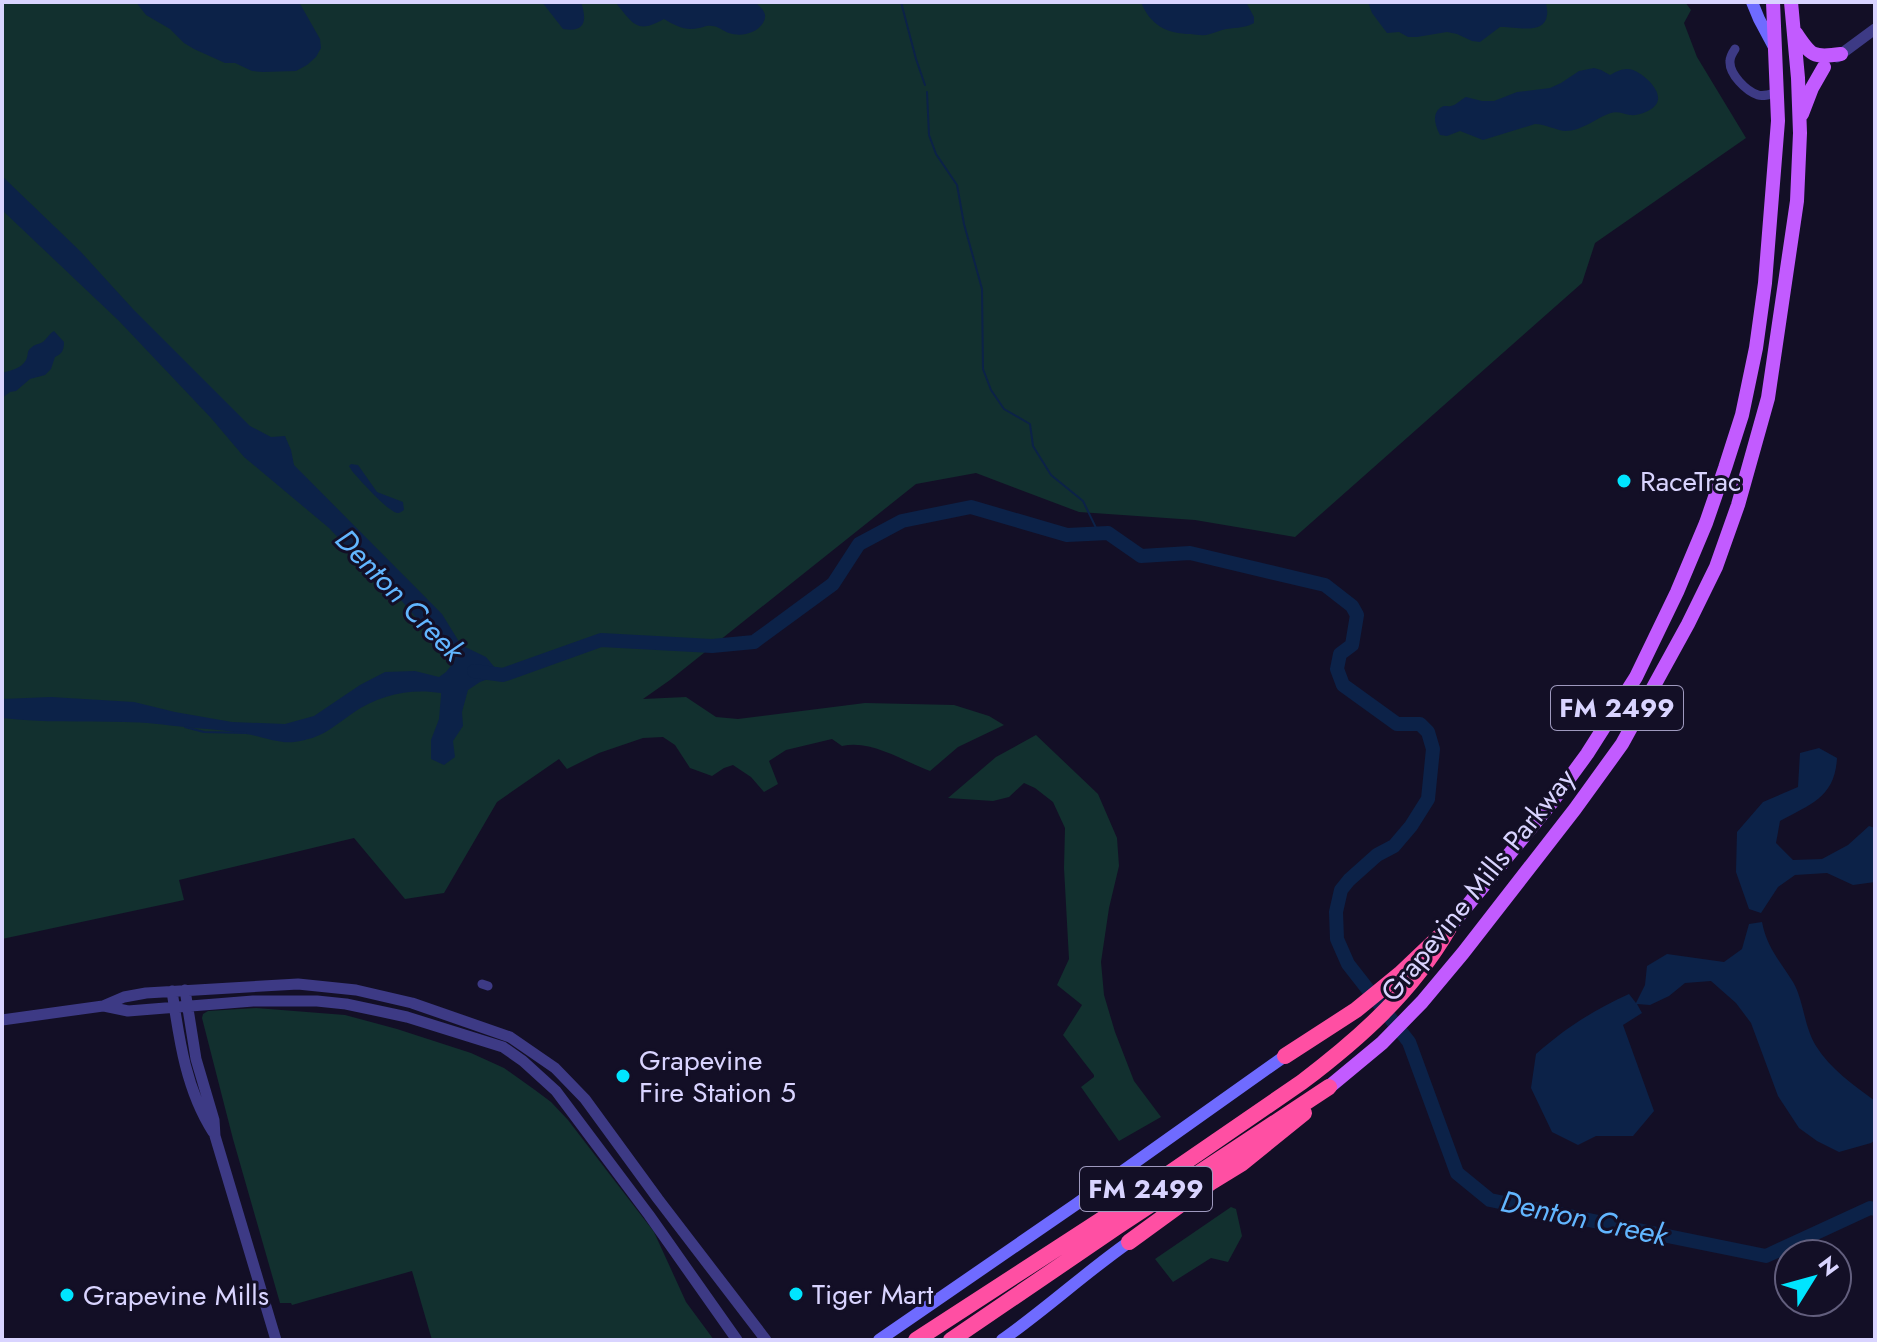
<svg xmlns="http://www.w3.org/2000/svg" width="1877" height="1342" font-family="Jost,sans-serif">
<rect width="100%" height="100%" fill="#130f26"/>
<!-- green -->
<path fill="#12302f" d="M2 2H1685L1691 10 1684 23 1697 57 1746 138 1595 243 1582 283 1295 537 1195 520 1079 512 976 473 916 484 670 680 643 699 686 697 716 717 738 719 865 703 954 705 989 716 1004 725 958 747 930 771C903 761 871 739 842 746L832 739 786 750 769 761 778 784 764 792 751 777 733 765 724 768 712 776 690 768 675 745 663 737 643 738 599 753 567 769 559 759 497 802 444 893 405 899 354 838 179 880 184 900 2 939Z
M1036 735 1098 794 1117 838 1119 866 1109 908 1101 962 1104 995 1115 1032 1134 1081 1161 1117 1119 1141 1081 1087 1094 1077V1075L1063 1035 1082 1005 1057 985 1069 959 1064 868 1065 828 1053 802 1035 788 1024 783 1009 797 993 801 948 798 996 757Z
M256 1008 345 1015 397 1029 471 1053 504 1068 535 1090 551 1102 568 1120 654 1232 686 1302 714 1340H432L412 1271 292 1305 291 1303H280L233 1139 202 1018 203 1014 208 1011Z
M1231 1207 1236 1209 1242 1236 1228 1262 1211 1258 1173 1282 1155 1259Z"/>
<!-- water -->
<path fill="#0c2248" d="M136 2H299L320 39 321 48 316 57 307 65 296 71 263 72 252 71 235 63H225L194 49 184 43 170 29 146 15Z
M542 2H581C587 20 586 33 563 29Z
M615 2H755C761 8 769 13 763 23 756 34 740 37 729 33 723 31 718 26 712 26 706 25 705 27 699 28 685 31 676 26 664 19 636 35 633 23 615 2Z
M1141 2H1246L1254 17V23C1243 29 1234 27 1222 30 1218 31 1215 33 1210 34 1204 36 1198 35 1191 34 1167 34 1150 25 1141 2Z
M1368 2H1546C1546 6 1548 11 1547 15 1545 36 1513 26 1500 27L1480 42 1472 41 1457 34 1447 32 1417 37H1408L1399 32 1387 33 1372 13Z
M1594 68 1601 70 1610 75C1617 71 1625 67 1633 70 1644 74 1663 91 1657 103 1653 111 1638 116 1630 115 1623 114 1618 111 1611 113 1595 118 1583 131 1565 131 1555 130 1545 124 1535 124L1483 140 1460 131 1447 136 1440 135C1436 127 1431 115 1440 108 1446 104 1447 108 1454 105 1455 105 1465 97 1466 97L1482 101H1494L1517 92 1550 88 1561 83 1579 71Z
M2 176 80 251 133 309 250 426 271 437 285 436 291 450 294 465 442 614 461 645 486 657 496 669 491 678 480 682 468 690 462 712 463 726 453 741 455 757 444 765 431 759V740L439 719 441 695V693C411 688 378 695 353 713 331 728 323 738 294 742 279 744 261 736 246 734 226 730 205 729 185 727 165 725 145 722 124 722 83 721 43 723 2 718V699L51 697 134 702 175 712 232 722 285 724 314 716 360 685 385 672 415 671 439 677 446 672 454 662 401 600 368 573 363 564 329 528 244 457 211 418 119 321 2 210Z
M54 331 64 342C64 350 62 354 55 357L51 369 45 375 30 379 16 391 10 392 2 398V373C11 370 21 369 26 360 29 354 26 351 32 347 35 344 41 344 44 341 48 337 50 333 54 331Z
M351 464 358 465 377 492 403 502 404 510C402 511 400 513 398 513 389 513 359 479 352 471L349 466Z
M1819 748 1837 758C1835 797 1811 804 1780 821L1776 843 1793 860 1822 859 1848 845 1869 826 1875 828V882L1853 885 1827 873 1795 875 1778 887 1761 913 1749 909 1736 872 1737 832 1763 802 1798 787 1800 753Z
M1762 922C1767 948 1780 961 1793 982 1804 1001 1804 1027 1816 1046 1830 1069 1854 1085 1875 1101V1140L1871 1143 1839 1152 1817 1141 1799 1128 1778 1096 1751 1023 1736 1003 1711 981 1685 983 1669 996 1650 1005 1637 1004 1642 1013 1623 1025 1654 1111 1633 1136H1596L1578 1145 1552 1132 1531 1088 1536 1054C1567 1027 1592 1011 1629 994L1636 1003 1645 985 1647 966 1667 954 1724 962 1742 949 1749 924Z"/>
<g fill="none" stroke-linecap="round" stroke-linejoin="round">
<!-- stream -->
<path stroke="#0c2248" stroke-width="2" d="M901 2 916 59 925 85
M927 92 929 135 936 154 957 185 964 224 982 289 983 369 991 390 1004 409 1030 424 1033 446 1051 475 1083 501 1099 534
M185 727 204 732 246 733"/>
<!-- river -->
<path stroke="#0c2248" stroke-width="14" d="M474 671 503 675 601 640 712 646 754 642 833 584 859 544 902 521 971 507 1067 535 1108 533 1141 556 1190 553 1325 585 1352 606 1357 615 1352 645 1340 654 1337 669 1343 685 1397 724H1420L1428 732 1433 749 1428 799 1411 826 1394 846 1377 855 1349 880 1341 890 1336 912 1337 939 1348 964 1409 1042 1457 1173 1490 1200 1766 1256 1870 1208 1875 1209"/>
<!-- minor -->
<path stroke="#3d3a85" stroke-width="9" d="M1735 49C1733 52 1730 57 1730 61 1729 74 1746 91 1758 95 1764 97 1771 94 1778 92
M482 984 488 986"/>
<!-- tertiary -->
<path stroke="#3d3a85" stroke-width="11" d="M1837 57 1875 29
M185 990 196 1059 214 1120 215 1136 276 1340
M172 991C179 1039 186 1090 213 1132
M104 1006 128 1011 253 1001H317L346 1004 407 1017 503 1047 523 1061 556 1091 649 1215 737 1340
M2 1020 103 1006 124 997 146 993 298 984 356 990 412 1003 510 1037 555 1068 585 1099 658 1199 766 1340"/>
<!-- secondary -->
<path stroke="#6f6bff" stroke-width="12" d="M1752 2 1759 19 1775 49
M879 1340 1075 1205 1285 1056
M1002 1340C1046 1309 1085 1273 1129 1242"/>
<!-- primary -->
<path stroke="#c25bff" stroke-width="14" d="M1796 33C1811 56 1813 58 1841 54
M1802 114 1812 88 1824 67
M1449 928 1552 802 1587 754 1636 677 1677 592 1706 523 1725 468 1742 415 1756 348 1765 283 1778 121 1773 2
M1329 1087 1382 1043 1422 1002 1463 953 1575 809 1622 744 1688 624 1716 567 1738 505 1768 398 1797 201 1800 133 1798 78 1791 2"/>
<!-- motorway -->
<path stroke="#ff4fa3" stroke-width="16" d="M1285 1056 1356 1010 1400 974 1439 937
M1129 1242 1210 1183 1241 1164 1304 1113
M916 1340 1107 1216 1302 1082C1360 1038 1412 992 1449 928
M951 1340 1117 1227 1329 1087"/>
</g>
<!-- markers -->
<g fill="#00e5ff" stroke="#130f26" stroke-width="3">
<circle cx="1624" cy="481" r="8"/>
<circle cx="623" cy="1076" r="8"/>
<circle cx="796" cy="1294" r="8"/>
<circle cx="67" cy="1295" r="8"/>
</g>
<g text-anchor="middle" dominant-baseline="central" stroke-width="6" stroke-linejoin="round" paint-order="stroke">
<!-- shield labels -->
<g fill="#130f26" stroke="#9e99be" stroke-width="2">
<rect x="1551" y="686" width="132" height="44" rx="6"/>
<rect x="1080" y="1167" width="132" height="44" rx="6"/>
</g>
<g font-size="26" font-weight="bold" fill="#d9d4ff">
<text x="1617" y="708">FM 2499</text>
<text x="1146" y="1189">FM 2499</text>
</g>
<!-- poi labels -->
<g font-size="28" fill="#d9d4ff" stroke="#130f26" text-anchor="start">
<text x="1640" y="481">RaceTrac</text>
<text x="639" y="1060">Grapevine<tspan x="639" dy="32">Fire Station 5</tspan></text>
<text x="812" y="1294">Tiger Mart</text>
<text x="83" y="1295">Grapevine Mills</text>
</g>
<!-- street labels -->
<g font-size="28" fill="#d9d4ff" stroke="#130f26">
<text transform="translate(1478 885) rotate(-51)">Grapevine Mills Parkway</text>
</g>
<!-- water labels -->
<g font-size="30" font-style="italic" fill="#62b6ff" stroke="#130f26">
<text transform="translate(400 595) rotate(46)">Denton Creek</text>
<text transform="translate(1584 1218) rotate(12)">Denton Creek</text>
</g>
</g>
<!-- border -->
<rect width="1877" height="1342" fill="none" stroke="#d9d4ff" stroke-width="8"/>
<!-- north arrow -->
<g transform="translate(1813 1278) rotate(53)"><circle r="38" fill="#130f26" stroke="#625e7d" stroke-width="2"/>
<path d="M0-6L14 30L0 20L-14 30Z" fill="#00e5ff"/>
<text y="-12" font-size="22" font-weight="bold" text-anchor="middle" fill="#d9d4ff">N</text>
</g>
</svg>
